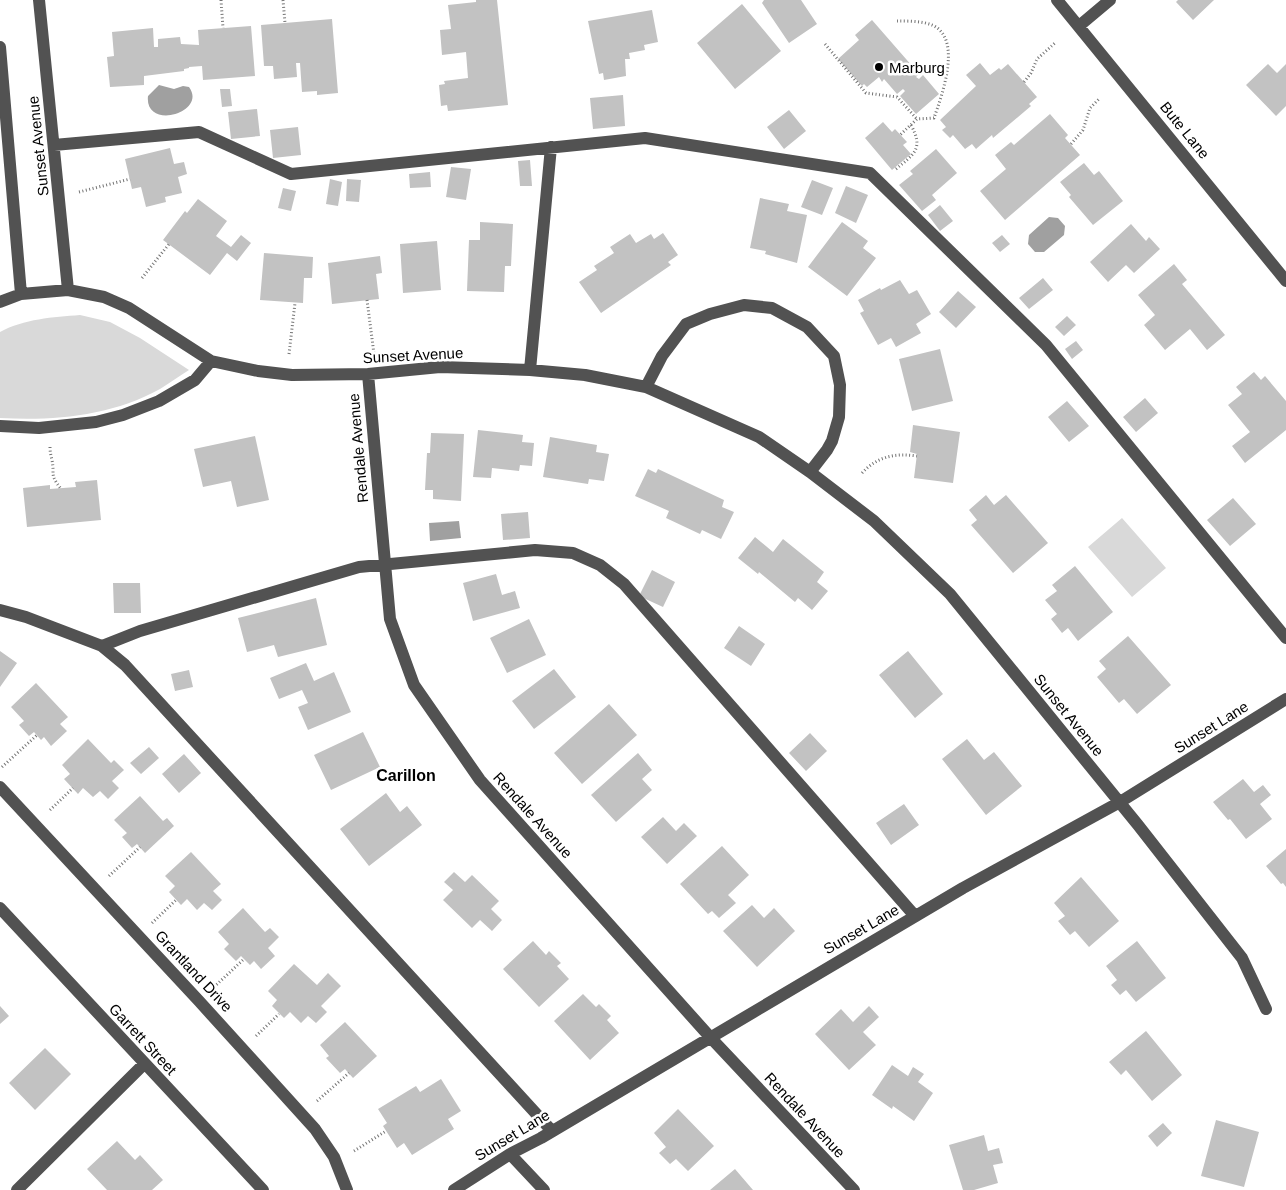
<svg xmlns="http://www.w3.org/2000/svg" width="1286" height="1190" font-family="Helvetica,sans-serif">
<rect width="100%" height="100%" fill="#fff"/>
<!-- green -->
<path fill="#d9d9d9" d="M80 315 110 322 140 338 189 370C179 376 170 383 160 389 111 416 55 421 0 418V332C24 319 53 317 80 315Z
M1122 518 1166 568 1132 597 1088 547Z"/>
<!-- water -->
<path fill="#a0a0a0" d="M159 85 174 89 183 86 189 87C208 113 144 131 148 96Z
M1049 217 1058 218 1065 226 1064 235 1044 252H1035L1028 244 1029 235Z
M459 521 461 538 430 541 429 523Z"/>
<!-- building -->
<path fill="#c2c2c2" d="M476 0H497L508 105 448 111 447 105 441 106 439 85 445 84 444 81 468 78 466 52 442 55 440 30 451 29 448 5 476 2Z
M764 0H801L817 24 789 43 762 3Z
M1178 0H1214L1193 20 1176 2Z
M742 4 781 51 735 89 697 43Z
M652 10 658 42 644 45 645 50 629 53 630 59H625L626 76 604 80 603 73 599 74 588 21Z
M332 19 338 93 317 95V91L302 92 300 63H296L297 77 274 79 273 66H264L261 25Z
M872 20 913 67 912 68 918 75 916 77 919 79 923 75 939 94 916 114 900 96 905 91 903 89 897 94 884 79 882 82 879 77 867 87 864 84 862 86 838 59 859 40 855 35Z
M251 26 255 76 203 80 202 66 189 67V68L184 69V71L144 76V85L110 87 107 57 114 56 112 32 153 28 154 47H158V39L180 37 181 44 199 45 198 30Z
M980 63 990 75 999 68 1001 70 1008 64 1037 97 1029 104 1031 106 993 138 992 135 976 149 972 144 965 149 953 135 950 138 942 130 946 127 940 120 976 86 966 75Z
M1268 64 1277 73 1286 64V106L1276 116 1246 85Z
M220 89H230L232 106 222 107Z
M623 95 625 126 593 129 590 98Z
M257 109 260 136 231 139 228 112Z
M789 110 806 131 784 149 767 127Z
M1050 114 1068 135 1065 138 1080 155 1005 220 980 191 1006 169 995 155 1011 142 1014 145Z
M883 122 892 132 895 129 907 142 903 145 911 154 892 170 865 138Z
M298 127 301 155 273 158 270 130Z
M170 148 174 164 184 162 187 174 178 177 182 193 165 197 166 202 146 207 141 187 132 189 125 159Z
M936 149 957 173 932 195 936 200 922 211 899 185 913 174 910 171Z
M530 160 532 186H520L518 161Z
M1084 163 1094 175 1099 171 1123 201 1093 225 1069 197 1071 195 1060 182Z
M451 167 471 169 466 200 446 197Z
M430 172 431 187 410 188 409 174Z
M330 179 342 182 338 206 326 204Z
M347 179 361 180 359 202 346 201Z
M812 180 833 188 822 215 801 207Z
M846 186 868 195 856 223 835 213Z
M283 188 296 191 291 211 278 208Z
M760 198 789 204 787 211 807 215 797 263 765 254 766 251 750 248Z
M198 199 227 221 216 236 231 247 241 235 251 243 237 261 227 253 210 275 163 240 185 211 187 213Z
M940 205 953 221 940 231 928 215Z
M480 222 513 224 511 266H505L504 292 467 291 469 240H480Z
M842 222 868 241 863 248 876 258 847 296 808 267Z
M1131 224 1146 241 1149 237 1160 249 1134 273 1126 265 1108 282 1090 262Z
M663 233 678 255 668 262 671 265 601 313 579 282 597 270 594 266 614 253 610 247 630 234 636 243 651 234 654 239Z
M1002 235 1010 244 1000 252 992 243Z
M437 241 441 290 403 293 400 244Z
M264 253 313 257 312 278H304L303 303 260 300Z
M380 256 382 273 376 274 379 299 332 304 328 263Z
M1174 264 1187 280 1182 284 1225 335 1207 350 1190 329 1165 350 1144 325 1155 315 1138 295Z
M1043 278 1053 290 1029 309 1019 298Z
M900 280 909 294 917 290 931 314 916 324 921 333 896 347 891 338 878 345 860 313 864 311 858 300 880 288 881 290Z
M958 291 976 307 956 328 939 312Z
M1067 316 1076 325 1064 336 1055 327Z
M1076 341 1083 350 1072 359 1065 349Z
M940 349 953 401 912 411 899 359Z
M1254 372 1261 380 1265 376 1286 401V430L1245 463 1232 446 1250 432 1228 405 1242 394 1236 387Z
M1145 398 1158 413 1136 432 1123 417Z
M1067 401 1089 426 1069 442 1048 417Z
M913 425 960 432 953 483 914 478 917 454 910 452Z
M478 430 523 435 522 442 534 443 532 466 520 465 519 471 492 468 491 478 473 477Z
M431 433 464 434 461 501 433 499V490H425L427 453H430Z
M255 436 269 500 237 507 231 481 203 487 194 449Z
M550 437 597 445 596 452 609 454 604 481 589 479 588 484 543 477Z
M648 469 656 473 658 469 724 500 722 507 734 512 721 539 702 530 700 534 666 518 669 511 635 496Z
M97 480 101 520 27 527 23 488 50 485V489L76 487 75 482Z
M986 495 994 505 1006 495 1048 543 1013 573 971 525 977 520 969 510Z
M1233 498 1256 524 1230 546 1207 520Z
M528 512 530 538 503 540 501 514Z
M755 537 773 552 783 539 824 572 817 582 828 591 812 610 798 598 795 602 759 572 758 574 738 558Z
M1075 566 1113 612 1078 641 1068 628 1062 633 1051 619 1057 614 1045 600 1057 591 1052 585Z
M652 570 675 582 663 607 639 596Z
M496 574 502 595 515 591 520 608 473 621 463 583Z
M113 583H140L141 613H114Z
M316 598 327 645 278 657 274 645 247 652 238 618Z
M529 619 546 655 507 673 490 638Z
M739 626 765 644 751 666 724 648Z
M1128 636 1171 685 1137 714 1124 699 1119 703 1097 677 1106 669 1099 661Z
M0 651 17 663 0 687Z
M908 651 943 694 915 718 879 675Z
M306 663 314 681 334 672 351 712 308 730 298 707 308 703 302 690 279 699 270 678Z
M554 669 576 697 534 729 512 701Z
M189 670 193 687 175 691 171 674Z
M36 683 68 717 60 724 67 731 51 746 44 737 41 740 34 732 29 736 19 725 24 721 11 707Z
M609 704 637 735 582 784 554 753Z
M363 732 380 767 331 790 314 755Z
M810 733 827 751 806 771 789 753Z
M88 739 111 763 114 760 124 770 112 781 119 788 108 799 100 791 93 797 83 788 78 794 64 779 70 774 62 765Z
M967 739 984 760 994 752 1022 786 986 815 942 759Z
M149 747 159 758 141 774 130 763Z
M638 753 652 770 642 779 652 790 616 822 591 795Z
M184 754 201 773 179 793 162 774Z
M1243 779 1254 792 1263 785 1271 795 1260 804 1272 819 1246 839 1230 819 1228 820 1213 802Z
M386 793 400 812 407 806 422 825 369 866 340 829Z
M140 796 163 821 167 818 174 826 145 853 137 844 132 848 122 837 127 833 114 820Z
M904 804 919 825 891 845 876 823Z
M663 817 676 831 684 823 697 836 667 864 641 837Z
M722 846 749 875 728 895 736 903 719 918 712 911 708 914 680 884Z
M1286 849V887L1283 883 1281 884 1266 866Z
M191 852 221 884 213 891 222 900 212 910 204 903 197 910 187 899 181 905 169 892 175 886 165 876Z
M454 872 465 882 472 875 499 901 491 909 502 920 492 931 480 920 472 928 443 900 453 890 444 882Z
M1081 877 1119 921 1089 947 1075 931 1070 935 1058 921 1065 916 1054 903Z
M752 905 764 918 774 908 795 931 757 967 723 931Z
M243 908 265 932 270 928 279 937 268 948 275 956 261 969 254 961 250 965 241 956 236 961 224 949 229 944 218 932Z
M533 941 546 955 549 951 561 963 557 966 569 979 539 1007 503 969Z
M1137 941 1166 978 1136 1002 1126 990 1120 995 1111 985 1117 980 1106 966Z
M294 964 317 985 328 973 341 986 321 1006 327 1012 316 1023 308 1016 301 1023 290 1012 284 1018 272 1006 277 1000 268 991Z
M583 994 596 1007 599 1004 611 1016 607 1020 619 1033 590 1060 554 1021Z
M0 1006 9 1016 0 1024Z
M869 1006 879 1017 863 1032 876 1045 849 1070 815 1034 841 1009 853 1022Z
M345 1022 377 1056 353 1078 345 1069 340 1073 326 1058 329 1056 320 1045Z
M1146 1031 1182 1075 1152 1101 1126 1070 1121 1075 1109 1062Z
M45 1048 71 1074 35 1110 9 1083Z
M892 1065 908 1076 913 1067 924 1074 918 1082 933 1093 914 1121 893 1106 892 1109 872 1095Z
M441 1079 461 1111 448 1119 454 1129 412 1155 404 1143 397 1148 383 1126 387 1123 378 1109 416 1086 420 1092Z
M678 1109 714 1146 688 1171 676 1159 670 1164 659 1153 666 1147 654 1133Z
M1216 1120 1259 1132 1244 1187 1201 1176Z
M1163 1123 1172 1133 1157 1147 1148 1136Z
M984 1135 988 1151 999 1148 1003 1163 993 1165 998 1183 974 1190H963L949 1145Z
M117 1141 135 1160 140 1155 163 1180 152 1190H107L87 1169Z
M735 1169 753 1190H710Z"/>
<g fill="none" stroke-linecap="round" stroke-linejoin="round">
<!-- path -->
<path stroke="#747474" stroke-width="3" stroke-dasharray="1 2.5" stroke-linecap="butt" d="M221 0 223 28
M283 0 285 23
M897 21C908 21 922 21 932 25 963 38 942 95 934 118L917 119 900 135
M825 44 866 93 897 97 917 119
M1024 82 1031 73 1037 59 1055 43
M1071 144 1083 130 1090 108 1100 98
M896 169C914 154 924 149 911 125
M79 192 130 179
M142 278 169 244
M367 300 374 354
M289 354 295 303
M50 447C50 452 51 456 52 460 55 476 49 473 61 489
M862 473C878 456 895 453 917 456
M2 767 37 735
M50 810 73 788
M109 876 140 847
M152 923 176 900
M214 987 244 959
M256 1036 279 1014
M317 1101 349 1073
M354 1151 386 1131"/>
<!-- minor -->
<path stroke="#525252" stroke-width="12" d="M39 0 68 290
M1057 0 1286 281
M1079 26 1110 0
M0 47 21 294
M54 145 199 132 291 174 645 138 870 173 1046 345 1286 638
M0 302 21 294 68 290 104 297 129 308 211 361 258 371 292 375 368 374 440 367 530 370 585 375 646 387 759 437 810 472 874 521 950 594 1138 825 1242 958 1266 1009
M530 370 551 147
M368 374 390 619 414 685 480 780 710 1037 854 1190
M646 387 662 356 686 324 710 314 744 305 772 308 807 327 834 356 840 385 839 417 832 441 827 450 810 472
M0 426 39 428 96 422 123 415 159 401 195 380 211 361
M0 610 26 617 102 646 125 665 552 1131
M102 646 140 631 359 567 535 550 573 553 600 565 624 584 915 916
M0 787 199 1001 315 1129 334 1157 347 1190
M0 908 263 1190
M510 1154 544 1190
M17 1190 144 1064
M454 1190 510 1154 541 1138 963 888 1120 802 1286 699"/>
</g>
<!-- markers -->
<circle fill="#000" stroke="#fff" stroke-width="2" cx="879" cy="67" r="5"/>
<g text-anchor="middle" dominant-baseline="central" stroke-width="5" stroke-linejoin="round" paint-order="stroke">
<!-- poi labels -->
<g font-size="15" fill="#000" stroke="#fff" text-anchor="start">
<text x="889" y="67">Marburg</text>
</g>
<!-- street labels -->
<g font-size="15" fill="#000" stroke="#fff">
<text transform="translate(1185 130) rotate(51)">Bute Lane</text>
<text transform="translate(38 146) rotate(-96)">Sunset Avenue</text>
<text transform="translate(413 355) rotate(-3)">Sunset Avenue</text>
<text transform="translate(358 448) rotate(-95)">Rendale Avenue</text>
<text transform="translate(1069 715) rotate(51)">Sunset Avenue</text>
<text transform="translate(1211 727) rotate(-32)">Sunset Lane</text>
<text transform="translate(533 815) rotate(48)">Rendale Avenue</text>
<text transform="translate(861 929) rotate(-30)">Sunset Lane</text>
<text transform="translate(194 971) rotate(47)">Grantland Drive</text>
<text transform="translate(143 1039) rotate(47)">Garrett Street</text>
<text transform="translate(805 1115) rotate(47)">Rendale Avenue</text>
<text transform="translate(512 1135) rotate(-31)">Sunset Lane</text>
</g>
<!-- neighbourhood labels -->
<g font-size="16" font-weight="bold" fill="#000" stroke="#fff">
<text x="406" y="775">Carillon</text>
</g>
</g>
</svg>
